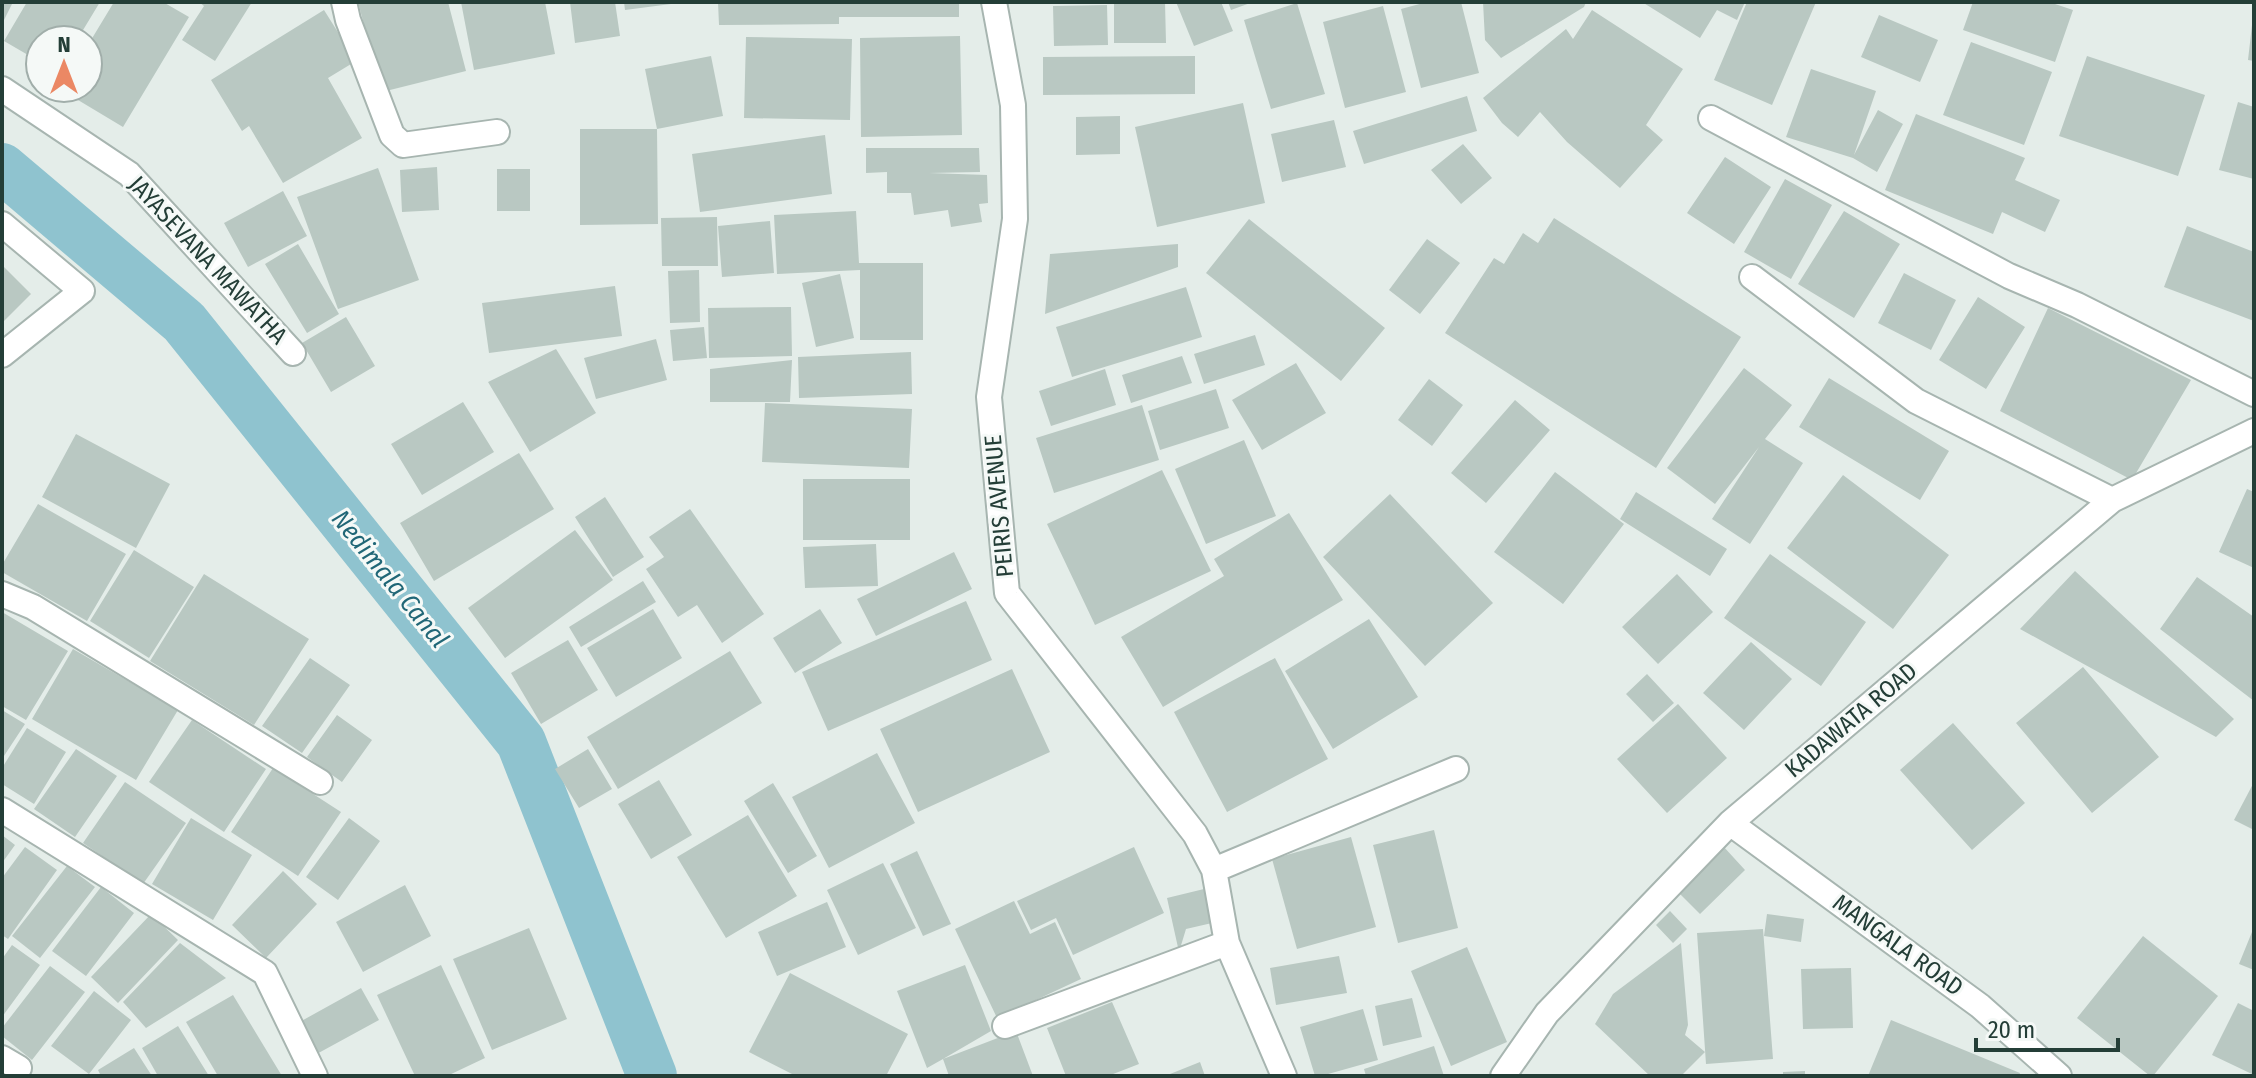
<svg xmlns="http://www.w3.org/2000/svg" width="2256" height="1078" font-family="'Fira Sans Condensed',sans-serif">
<rect width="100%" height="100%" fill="#e4ede9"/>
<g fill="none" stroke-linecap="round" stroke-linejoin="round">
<!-- canal -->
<path stroke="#8fc3cf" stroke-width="50" d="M2 168 184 322 521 742 652 1076"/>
</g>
<!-- building -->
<path fill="#b9c8c2" d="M2 2H13L2 24Z
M27 2H100L77 40H40V62L4 41Z
M114 2H163L189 17 123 127 58 88H88V45Z
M199 2H252L215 61 182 40 204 6Z
M358 2H448L466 71 382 92Z
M461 2H545L555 54 474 70Z
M570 2H615L620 36 575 43Z
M624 2H671V4L625 10Z
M718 2H959V17H839V24L719 25Z
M1114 2H1165L1166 43H1114Z
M1176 2H1221L1233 31 1194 46Z
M1228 2H1253L1231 10Z
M1427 2H1461L1479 73 1421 88 1401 9Z
M1483 2H1586L1584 7 1501 58 1485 40Z
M1642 2H1745L1737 20 1717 10 1700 38Z
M1747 2H1816L1772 105 1714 80Z
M1973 2H2049L2073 10 2055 62 1963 30Z
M1297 3 1325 94 1271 109 1244 20Z
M1107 5 1108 45 1054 46 1053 6Z
M1383 6 1406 92 1345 108 1323 22Z
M324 10 356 61 328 78 362 138 283 183 249 126 242 131 211 80Z
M1592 10 1683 69 1646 125 1663 140 1620 188 1567 142 1540 112 1518 137 1502 123 1483 98 1566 29 1573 39Z
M1879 15 1938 40 1920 82 1861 57Z
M2252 25H2254V61L2248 60Z
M960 36 962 135 861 137 860 38Z
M746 37 852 39 850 120 744 118Z
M1971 42 2052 72 2024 145 1943 115Z
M711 56 723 116 657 129 658 224 580 225V129H657L645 69Z
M1195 56V94L1043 95V57Z
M2087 56 2205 95 2178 176 2059 136Z
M1811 69 1876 91 1854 155 1878 110 1903 124 1877 172 1853 158 1786 137Z
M1467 96 1477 131 1364 164 1353 131Z
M2238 102 2254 107V179L2219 170Z
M1243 103 1265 203 1157 227 1135 127Z
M1916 114 2025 158 2015 180 2060 200 2045 232 2002 212 1993 234 1885 190Z
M1120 116V154L1076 155V117Z
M1334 120 1346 167 1282 182 1271 134Z
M825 135 832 194 700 212 692 154Z
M1463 144 1492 178 1461 204 1431 170Z
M866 148H979L980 172 929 173 987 175 988 203 979 204 982 222 951 227 948 210 914 215 911 193H887V172L866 173Z
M1725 157 1771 187 1734 244 1687 213Z
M437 167 439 210 402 212 400 170Z
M378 168 419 280 338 309 297 197Z
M497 169H530V211H497Z
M1785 179 1832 205 1791 279 1744 252Z
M283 191 307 236 248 267 224 223Z
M856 211 859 263H923V340H860V270L777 274 774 215Z
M1844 211 1900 244 1854 318 1798 284Z
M717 217 718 266H662L661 218Z
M1554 218 1741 337 1656 468 1445 333 1494 258 1504 264 1523 233 1538 243Z
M1249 219 1385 328 1341 381 1206 273Z
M770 221 774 273 722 277 718 226Z
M2187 226 2254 252V321L2164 287Z
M1427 239 1460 263 1420 314 1389 290Z
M298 244 339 314 307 333 265 264Z
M1178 244V267L1045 314 1050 254Z
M2 265 31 294 2 323Z
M699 270 700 322 670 323 668 271Z
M1904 273 1956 300 1931 350 1878 323Z
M840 274 854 338 816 347 802 283Z
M615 286 622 336 489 353 482 303Z
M1186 287 1202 337 1072 377 1056 327Z
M1978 297 2025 327 1986 389 1939 360Z
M791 307 792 356 709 358 708 308Z
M2048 308 2191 380 2132 480 2000 411Z
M346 317 375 366 331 392 302 343Z
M704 327 707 358 673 361 670 330Z
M1255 335 1265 365 1204 384 1194 354Z
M656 339 667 380 596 399 584 358Z
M556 349 596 413 530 452 488 382Z
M911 352 912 394 799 398 798 357Z
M1182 356 1192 383 1131 403 1122 375Z
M792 360 790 402H710V369Z
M1296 363 1326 413 1262 450 1232 400Z
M1744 368 1792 405 1765 439 1803 463 1750 544 1712 519 1759 447 1715 504 1667 468Z
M1105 369 1116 405 1051 426 1039 391Z
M1829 378 1949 451 1920 500 1799 427Z
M1429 379 1463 405 1432 446 1398 420Z
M1216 389 1229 428 1160 450 1148 411Z
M1515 400 1550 430 1486 503 1451 473Z
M463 402 494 452 422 495 391 444Z
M765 403 912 409 909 468 762 462Z
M1142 405 1159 460 1054 493 1036 438Z
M76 434 170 484 136 548 42 497Z
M1244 440 1276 516 1206 544 1175 469Z
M519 453 554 509 434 581 400 523Z
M1162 470 1211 571 1095 625 1047 524Z
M1555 472 1624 524 1563 604 1494 552Z
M1843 475 1949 555 1893 629 1787 548Z
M803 479H910V540H803Z
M2247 489 2254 492V568L2219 552Z
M1636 492 1727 549 1710 576 1620 519Z
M1390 494 1493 603 1425 666 1323 557Z
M605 497 644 557 613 577 575 517Z
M38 504 126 554 87 621 2 572V565Z
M690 509 764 614 722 643 697 605 678 617 646 569 664 557 649 537Z
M1289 513 1343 600 1163 707 1121 637 1224 576 1214 559Z
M575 530 613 580 505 658 468 608Z
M876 544 878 586 805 588 803 547Z
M134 550 194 587 149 658 90 621Z
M954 552 972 589 876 636 857 599Z
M1770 554 1866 622 1821 686 1724 618Z
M2075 571 2234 719 2216 737 2020 629Z
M204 574 309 639 254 725 150 661Z
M1677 574 1713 612 1658 664 1622 627Z
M2197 577 2254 617V701L2160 629Z
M643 581 656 602 581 647 569 627Z
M966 601 992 660 828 731 802 672Z
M653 609 682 658 616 697 587 648Z
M820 609 842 643 795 673 773 638Z
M2 612 68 651 26 720 2 706Z
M1369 619 1418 697 1333 749 1285 671Z
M568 640 598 690 541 724 511 673Z
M1751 642 1792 679 1744 730 1703 693Z
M73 649 178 710 136 780 32 719Z
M730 651 762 703 618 789 587 737Z
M310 658 350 685 302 753 262 726Z
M1275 658 1328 759 1227 812 1174 712Z
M2083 667 2159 757 2092 813 2016 723Z
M1012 669 1050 752 918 812 880 729Z
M1647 674 1674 703 1653 722 1626 694Z
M1678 704 1727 758 1667 813 1617 759Z
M2 710 25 724 2 759Z
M337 715 372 740 342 782 307 757Z
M192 720 266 769 224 832 149 782Z
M1953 723 2025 803 1972 850 1900 770Z
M27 728 66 752 34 804 2 784V768Z
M76 749 117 776 75 837 34 809Z
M588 749 612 789 579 808 555 769Z
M877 753 915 823 829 868 792 797Z
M273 768 341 812 298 876 231 832Z
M659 780 692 835 651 859 618 804Z
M125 782 186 823 143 884 83 843Z
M2254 782V830L2234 820Z
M773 783 817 856 788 873 744 801Z
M748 815 797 896 726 938 677 857Z
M191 818 252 855 213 920 152 884Z
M349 818 380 841 338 900 306 877Z
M1434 830 1458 928 1398 943 1373 845Z
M2 835 15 845 2 863Z
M1351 837 1376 927 1297 949 1272 859Z
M1723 846 1745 870 1700 914 1676 890Z
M25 847 57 870 8 939 2 935V878Z
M1134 847 1164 913 1073 955 1056 918 1031 930 1017 901Z
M917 851 951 924 923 936 890 864Z
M883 863 916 928 858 955 827 890Z
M67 866 95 887 40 958 12 936Z
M283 871 317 904 266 958 232 925Z
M405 885 431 936 363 972 336 922Z
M101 887 134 913 86 976 52 951Z
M1204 889 1212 923 1186 929 1179 952 1167 898Z
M1014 901 1030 934 1055 922 1081 979 997 1018 955 929Z
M827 902 846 947 777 976 758 932Z
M1670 911 1687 929 1673 943 1656 925Z
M151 914 178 940 118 1003 91 977Z
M1767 914 1804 919 1801 942 1764 936Z
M2254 927V970L2239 964Z
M529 928 567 1019 492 1050 453 959Z
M1763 929 1773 1059 1706 1064 1697 933Z
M2143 936 2218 996 2153 1076H2150L2077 1018Z
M180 943 226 978 146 1028 123 1002Z
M1681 943 1688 1025 1685 1035 1705 1052 1681 1076H1650L1595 1024 1613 994Z
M12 945 40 965 2 1017V959Z
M1467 947 1507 1042 1451 1066 1411 971Z
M1339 956 1347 993 1276 1005 1270 968Z
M441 965 485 1058 447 1076H415L377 995Z
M965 965 991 1031 943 1059 1016 1031 1033 1076H949L943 1059 927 1068 897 991Z
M50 966 85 992 32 1060 2 1036V1028Z
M1851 968 1853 1028 1803 1029 1801 969Z
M790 973 908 1034 886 1076H796L749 1052Z
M361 988 379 1020 313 1056 296 1024Z
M94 991 131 1020 89 1074 51 1046Z
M233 995 282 1076H218L186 1022Z
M1412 998 1422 1037 1383 1046 1375 1006Z
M1112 1002 1139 1064 1108 1076H1066L1047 1028Z
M2238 1003 2254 1011V1075L2212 1055Z
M1363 1009 1378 1060 1321 1076H1315L1300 1027Z
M1891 1020 2020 1073 2019 1076H1868Z
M178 1026 209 1076H158L142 1048Z
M1434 1046 1444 1076H1366L1364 1069Z
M134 1048 152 1076H101L98 1070Z
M1200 1062 1205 1076H1165Z
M1805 1071V1076H1783V1072Z"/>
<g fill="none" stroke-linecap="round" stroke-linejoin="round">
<defs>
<path id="minor" d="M344 2 348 20 392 135 403 145 497 132
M994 2 1013 105 1015 219 989 397 1007 593 1195 834 1214 870 1227 943 1284 1076
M2 89 129 174 293 353
M1711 118 2009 276 2077 305 2254 394
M2 224 82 291 2 355
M1752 277 1916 401 2112 500
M2 594 33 607 320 782
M2 810 265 973 315 1076
M1730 823 1980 1006 2059 1076
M1214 870 1456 769
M1005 1026 1227 943
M2 1058 19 1068
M1503 1076 1547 1013 1730 823 2112 500 2254 431"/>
</defs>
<!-- minor casing -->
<use href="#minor" stroke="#a7b5b0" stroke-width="28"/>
<!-- minor -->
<use href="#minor" stroke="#fff" stroke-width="24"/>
</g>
<g text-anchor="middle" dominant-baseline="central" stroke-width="6" stroke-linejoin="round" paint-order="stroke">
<!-- street labels -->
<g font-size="24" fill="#243e37" stroke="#f5f9f7">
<text transform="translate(208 260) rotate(47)">JAYASEVANA MAWATHA</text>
<text transform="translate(999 506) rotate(-95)">PEIRIS AVENUE</text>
<text transform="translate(1851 720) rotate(-40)">KADAWATA ROAD</text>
<text transform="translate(1898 945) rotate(36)">MANGALA ROAD</text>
</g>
<!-- water labels -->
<g font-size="26" font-style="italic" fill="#216777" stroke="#f5f9f7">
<text transform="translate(390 579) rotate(51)">Nedimala Canal</text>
</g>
</g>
<!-- border -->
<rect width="2256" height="1078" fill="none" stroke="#243e37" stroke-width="8"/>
<!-- north arrow -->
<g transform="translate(64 64)"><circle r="38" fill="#f5f9f7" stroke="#a1aeaa" stroke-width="2"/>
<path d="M0-6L14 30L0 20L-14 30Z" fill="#eb8864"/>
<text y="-12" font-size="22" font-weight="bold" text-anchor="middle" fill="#243e37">N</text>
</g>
<!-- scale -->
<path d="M1976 1038v12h142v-12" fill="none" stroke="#243e37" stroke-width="4"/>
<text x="1988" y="1038" font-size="24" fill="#243e37" stroke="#f5f9f7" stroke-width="6" paint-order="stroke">20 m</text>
</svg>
